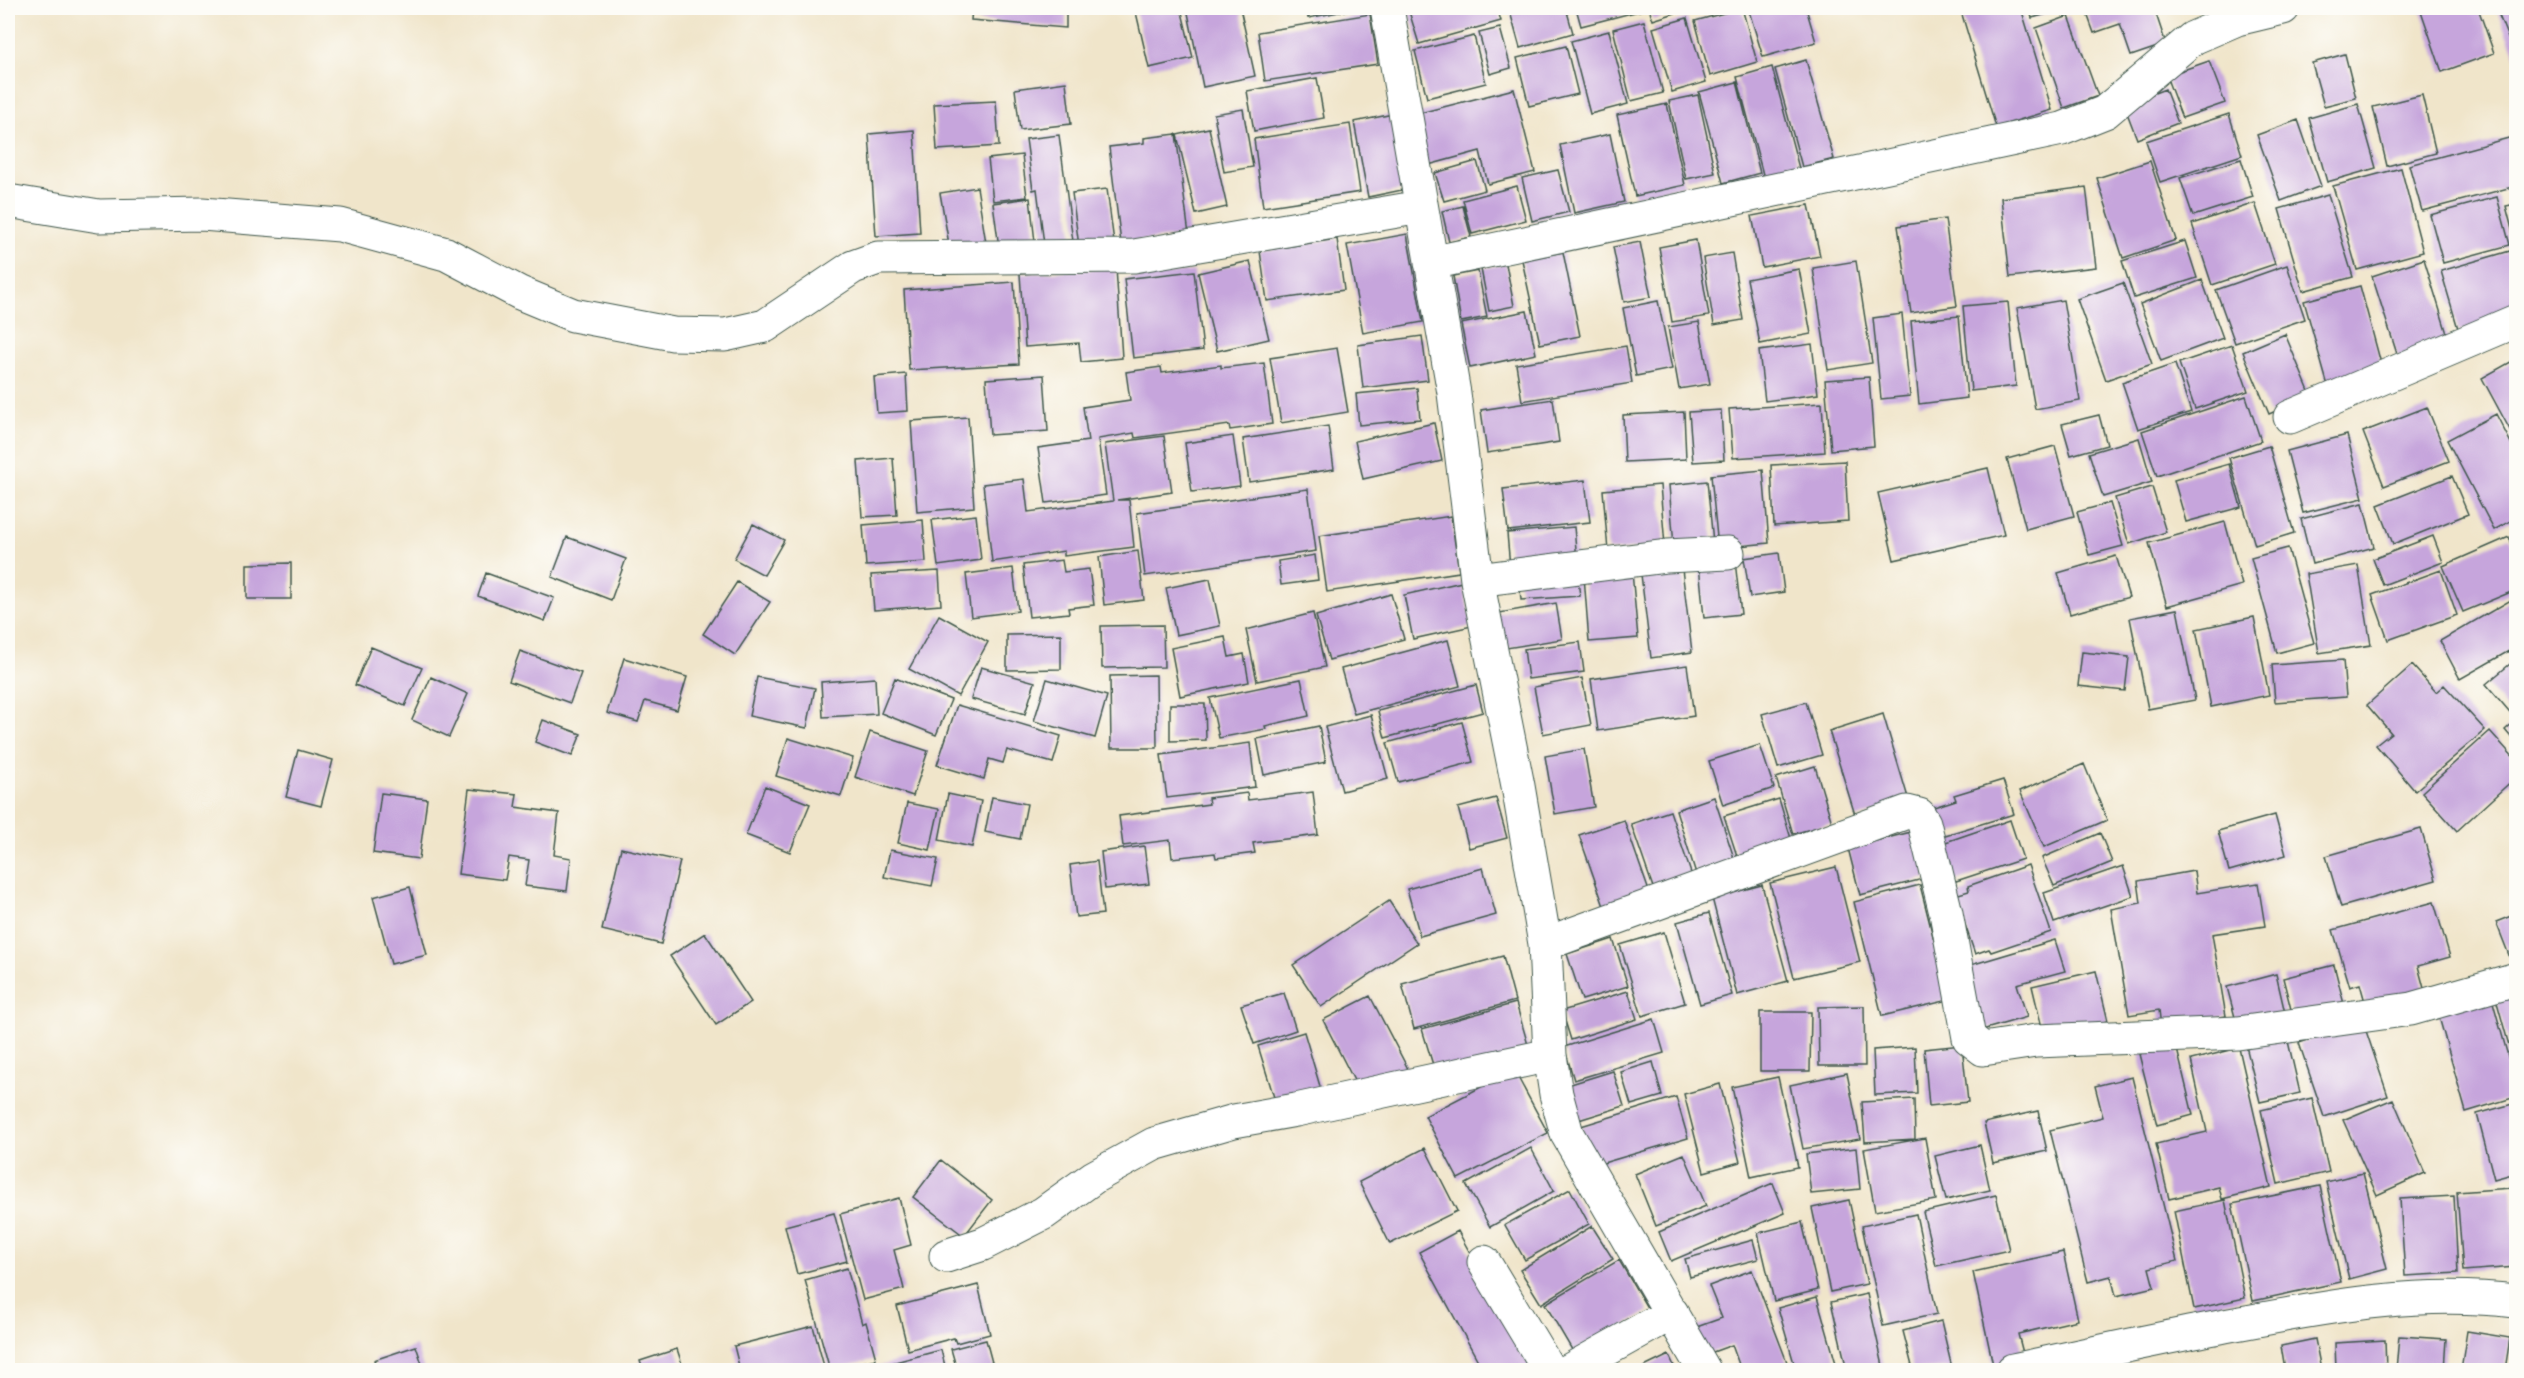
<svg xmlns="http://www.w3.org/2000/svg" width="2524" height="1378" font-family="'Playpen Sans',sans-serif">
<rect width="100%" height="100%" fill="#fdfcf7"/>
<filter id="ink" filterUnits="userSpaceOnUse"><feTurbulence type="fractalNoise" baseFrequency=".0167" numOctaves="2"/><feDisplacementMap in="SourceGraphic" scale="12" xChannelSelector="R" yChannelSelector="G"/><feConvolveMatrix kernelMatrix="1 2 1 2 8 2 1 2 1" color-interpolation-filters="sRGB"/></filter>
<filter id="wash" filterUnits="userSpaceOnUse"><feTurbulence type="fractalNoise" baseFrequency=".008" numOctaves="4" result="noise"/><feDisplacementMap in="SourceGraphic" scale="24" xChannelSelector="R" yChannelSelector="G"/><feGaussianBlur stdDeviation="1.35" result="paint"/><feColorMatrix in="noise" values="0 0 0 0 0 0 0 0 0 0 0 0 0 0 0 0 0 1.4 0 .05"/><feComposite in="paint" operator="in"/></filter>
<g filter="url(#wash)">
<rect width="100%" height="100%" fill="#f0e5ca"/>
<g id="blocks">
<!-- building -->
<path fill="#c6a5dc" d="M972 8H1066V28L971 20Z
M1135 8H1181L1193 58 1149 68Z
M1187 8H1240L1255 76 1203 87Z
M1306 8H1354V9L1308 18Z
M1408 8H1497L1501 21 1419 44Z
M1509 8H1566L1573 33 1520 48Z
M1576 8H1643V10L1581 26Z
M1649 8H1691L1653 20Z
M1742 8 1757 62 1710 76 1695 21Z
M1760 8H1806L1816 42 1763 57 1749 11Z
M1960 8H2021L2052 110 1996 127Z
M2029 8H2064L2065 9 2032 18Z
M2085 8H2154L2166 44 2131 56 2120 24 2094 33Z
M2420 8H2478L2494 53 2442 72Z
M2496 8H2516V58Z
M1370 14 1378 64 1265 81 1258 32Z
M2069 16 2098 96 2064 108 2036 28Z
M1687 18 1706 82 1672 92 1653 28Z
M1644 21 1663 93 1631 101 1613 29Z
M1500 28 1511 68 1490 74 1479 33Z
M1609 31 1628 104 1590 114 1571 41Z
M1474 36 1486 83 1427 98 1415 51Z
M1566 46 1578 94 1529 106 1517 58Z
M2345 54 2356 98 2324 106 2312 63Z
M1806 60 1834 159 1802 167 1775 69Z
M2209 61 2225 103 2182 118 2166 76Z
M1772 67 1800 172 1765 182 1737 77Z
M1317 78 1324 118 1254 131 1247 91Z
M1066 82 1071 124 1020 130 1015 89Z
M1737 82 1760 173 1723 183 1699 92Z
M1514 89 1535 172 1488 184 1480 151 1421 167 1408 116Z
M2165 89 2178 123 2137 139 2124 105Z
M1698 95 1715 173 1686 179 1669 101Z
M2422 95 2436 153 2387 166 2373 107Z
M996 101 999 146 937 150 934 104Z
M1667 104 1685 185 1635 196 1617 115Z
M2358 104 2376 168 2327 182 2309 118Z
M1243 109 1253 167 1224 172 1214 114Z
M1393 114 1407 189 1368 197 1354 122Z
M2229 114 2242 155 2160 182 2146 141Z
M2298 120 2321 186 2281 201 2257 135Z
M1350 124 1360 192 1263 207 1254 139Z
M1209 128 1227 207 1196 214 1177 135Z
M914 130 920 233 876 236 869 134Z
M1176 134 1189 235 1121 243 1109 147 1144 143V138Z
M1610 134 1624 202 1574 213 1560 145Z
M1059 135 1074 249 1045 252 1037 189 1033 190 1026 139Z
M2516 136V186L2422 211 2409 165Z
M1022 155 1027 197 993 201 988 159Z
M2241 159 2253 197 2193 216 2180 178Z
M1477 161 1485 190 1444 201 1435 173Z
M2150 161 2176 240 2123 258 2097 178Z
M2401 168 2423 252 2357 270 2333 186Z
M1558 170 1569 212 1532 221 1522 178Z
M1517 186 1526 220 1472 234 1463 200Z
M977 187 986 243 950 250 940 193Z
M2086 187 2096 267 2010 277 2001 198Z
M1107 189 1115 250 1080 254 1072 193Z
M2328 195 2353 277 2303 291 2279 209Z
M2497 197 2510 245 2443 263 2430 215Z
M1030 198 1036 251 1000 255 993 203Z
M2255 203 2275 264 2212 285 2192 224Z
M2516 204V245L2506 206Z
M1809 205 1820 256 1762 267 1752 216Z
M1463 206 1471 237 1449 242 1442 211Z
M1945 219 1957 306 1911 313 1898 226Z
M1407 234 1423 322 1363 333 1347 245Z
M1337 239 1344 290 1267 301 1260 251Z
M1696 240 1709 316 1672 322 1659 247Z
M2185 241 2197 278 2134 298 2122 261Z
M1640 242 1651 297 1624 302 1613 247Z
M2510 251 2516 271V315L2459 332 2441 271Z
M1563 252 1580 336 1540 344 1522 260Z
M1732 253 1743 320 1714 325 1703 258Z
M2424 259 2449 340 2398 357 2372 276Z
M1250 261 1269 339 1217 351 1198 273Z
M1856 261 1872 363 1828 370 1813 268Z
M1506 264 1514 306 1489 311 1481 269Z
M2287 265 2305 319 2235 343 2216 290Z
M1116 268 1122 358 1081 362 1079 343 1025 347 1020 274Z
M1799 269 1811 334 1760 344 1747 279Z
M1194 271 1203 350 1133 358 1124 279Z
M1478 271 1487 317 1461 322 1453 276Z
M2202 280 2223 338 2161 361 2140 304Z
M1014 282 1019 364 909 370 904 290Z
M2123 283 2152 364 2106 380 2077 299Z
M2360 286 2383 371 2328 386 2304 301Z
M2063 300 2080 401 2035 409 2017 308Z
M1658 301 1672 369 1636 376 1623 308Z
M2008 302 2016 386 1971 391 1963 306Z
M1527 311 1536 354 1470 368 1461 324Z
M1902 314 1910 396 1881 399 1873 318Z
M1959 316 1967 398 1919 404 1911 321Z
M1699 322 1710 384 1679 389 1668 327Z
M2285 334 2311 396 2269 414 2243 352Z
M1422 336 1428 380 1363 388 1358 345Z
M1812 344 1818 394 1765 401 1759 351Z
M2232 345 2248 391 2195 409 2179 363Z
M1626 346 1632 383 1522 401 1516 364Z
M1337 348 1348 412 1281 423 1270 358Z
M2516 359V441L2482 378Z
M1264 363 1272 424 1230 430 1229 425 1135 438 1134 433 1098 439 1106 495 1046 503 1038 448 1088 441 1083 407 1130 400 1126 372 1161 367 1162 373 1221 365V368Z
M2175 364 2191 412 2138 429 2122 382Z
M906 374 908 411 877 413 874 377Z
M1044 375 1048 431 990 435 986 379Z
M1869 377 1874 446 1831 450 1825 380Z
M1417 388 1420 419 1359 425 1356 394Z
M2246 396 2261 441 2157 476 2142 431Z
M1553 399 1559 442 1487 453 1481 410Z
M1822 403 1825 452 1733 458 1729 409Z
M2427 407 2449 461 2384 486 2363 432Z
M1721 410 1724 460 1693 462 1689 412Z
M1684 412 1686 459 1625 462 1623 415Z
M2496 414 2516 453V518L2494 530 2447 440Z
M2099 415 2107 445 2071 455 2062 424Z
M968 417 974 507 917 512 911 421Z
M1434 423 1442 461 1363 479 1355 441Z
M1328 426 1334 469 1249 482 1243 439Z
M2347 435 2363 498 2303 513 2287 451Z
M1164 436 1172 492 1117 500H1129L1134 547 1064 556V551L992 562 983 484 1024 479 1028 512 1113 501 1105 444Z
M1233 436 1240 486 1192 492 1185 443Z
M2139 438 2152 482 2103 497 2089 453Z
M2055 446 2074 516 2026 529 2007 459Z
M2269 446 2294 533 2255 545 2229 458Z
M893 458 897 515 862 517 858 461Z
M1845 461 1848 521 1774 526 1771 465Z
M2229 464 2241 507 2186 522 2174 480Z
M1988 468 2004 535 1894 560 1878 493Z
M1763 470 1769 543 1718 548 1711 475Z
M2452 476 2468 514 2393 544 2378 505Z
M1585 480 1590 522 1508 531 1503 489Z
M1707 481 1713 542 1674 546 1669 485Z
M1660 485 1665 546 1608 551 1603 490Z
M2152 487 2166 532 2129 544 2115 498Z
M1308 489 1316 551 1145 576 1137 513Z
M2110 503 2123 546 2089 555 2077 512Z
M2363 503 2374 547 2312 564 2301 519Z
M976 515 981 560 938 566 932 520Z
M1451 516 1459 572 1327 592 1319 536Z
M923 520 926 562 866 566 863 525Z
M2225 522 2242 585 2167 606 2149 543Z
M753 524 784 540 764 575 734 559Z
M1574 527 1577 560 1510 567 1507 533Z
M2433 536 2443 562 2383 585 2373 559Z
M567 537 626 559 611 600 552 577Z
M2509 537 2516 554V590L2463 612 2443 566Z
M2288 548 2314 643 2277 653 2251 558Z
M1138 551 1144 600 1104 605 1099 557Z
M1779 553 1784 592 1750 597 1744 558Z
M1315 555 1318 580 1281 585 1278 561Z
M2116 556 2129 597 2070 614 2058 573Z
M1062 560 1064 572 1089 569 1094 605 1068 608 1069 613 1029 617 1023 565Z
M1681 561 1692 652 1651 658 1640 566Z
M1735 561 1741 614 1704 618 1699 565Z
M291 563V599H247V564Z
M2358 565 2371 645 2319 653 2306 574Z
M1013 568 1018 611 971 617 966 574Z
M2441 570 2457 615 2388 640 2372 595Z
M939 571 941 605 874 610 871 575Z
M1632 572 1638 638 1589 642 1584 576Z
M486 573 554 598 545 621 478 596Z
M1577 573 1580 596 1521 600 1519 578Z
M1210 579 1220 626 1176 635 1166 588Z
M737 582 770 602 735 655 703 634Z
M1462 582 1472 626 1413 639 1404 595Z
M1391 594 1404 639 1329 660 1316 616Z
M2516 597V647L2460 679 2440 641Z
M1556 603 1562 639 1494 650 1488 615Z
M2177 609 2195 700 2148 709 2130 618Z
M1313 613 1325 667 1257 681 1246 630Z
M939 615 988 642 958 696 909 669Z
M2254 617 2269 695 2211 707 2196 629Z
M1163 625 1164 667 1102 668 1101 626Z
M1061 634V669L1007 670V635Z
M1225 637 1229 657 1244 654 1249 682 1180 696 1171 648Z
M1448 640 1460 686 1354 714 1341 669Z
M1580 642 1584 672 1528 679 1524 649Z
M371 647 422 668 405 706 355 685Z
M520 651 581 673 570 703 509 681Z
M2082 652 2129 657 2125 691 2078 686Z
M624 658 687 677 677 710 645 701 638 722 607 713Z
M2516 659V715L2514 717 2486 684Z
M2343 660 2346 697 2275 702 2272 665Z
M1687 665 1694 716 1598 731 1591 679Z
M2412 665 2436 692 2444 685 2485 730 2415 791 2376 745 2391 733 2367 705Z
M981 667 1035 682 1025 714 971 699Z
M1156 675 1157 748H1111L1110 676Z
M431 677 468 694 449 737 412 720Z
M757 677 815 688 807 728 749 716Z
M875 678 877 714 823 717 821 682Z
M895 678 951 700 936 735 881 713Z
M1582 678 1591 725 1543 734 1534 687Z
M1047 679 1107 696 1095 738 1034 721Z
M1301 679 1309 716 1265 726 1266 729 1219 738 1210 698Z
M1476 685 1483 712 1385 738 1378 711Z
M1806 702 1822 755 1778 768 1762 714Z
M1170 704H1205L1206 740 1170 741Z
M957 705 1061 736 1053 763 1007 750 1003 763 989 759 984 779 937 765Z
M1883 714 1909 801 1856 818 1829 731Z
M1371 715 1388 779 1342 791 1325 727Z
M543 720 581 734 572 756 535 742Z
M2516 720V743L2505 730Z
M1462 722 1473 762 1398 782 1387 743Z
M1319 726 1326 762 1264 775 1257 739Z
M2490 731 2516 760V777L2457 831 2422 792Z
M870 732 928 751 913 796 855 777Z
M788 738 853 758 841 796 776 776Z
M1250 743 1255 787 1167 798 1161 755Z
M1760 745 1774 788 1723 805 1709 761Z
M1584 749 1594 807 1555 814 1545 756Z
M298 750 333 760 321 806 286 797Z
M2084 764 2107 820 2044 847 2020 791Z
M1815 766 1832 823 1793 834 1776 778Z
M2003 780 2014 814 1942 836 1934 807 1956 800 1954 795Z
M765 786 810 804 790 852 746 835Z
M469 789 517 794 515 807 559 813 554 855 571 858 567 891 525 886 529 860 509 857 505 880 458 874Z
M1313 792 1318 835 1253 843 1255 853 1216 858 1215 853 1172 858 1170 840 1123 846 1119 816 1209 804 1208 798 1247 793 1248 800Z
M381 793 427 799 419 859 373 853Z
M948 794 981 801 972 847 939 840Z
M992 797 1027 804 1020 839 985 832Z
M1714 797 1737 867 1698 880 1676 810Z
M1496 798 1507 838 1469 848 1458 808Z
M1779 799 1793 845 1739 862 1724 816Z
M907 803 939 809 930 850 898 843Z
M1670 811 1694 882 1656 896 1631 824Z
M2275 815 2286 855 2229 871 2218 831Z
M1624 820 1651 897 1606 912 1579 835Z
M2010 820 2023 859 1947 884 1934 846Z
M2421 829 2436 880 2341 907 2326 856Z
M1915 831 1927 878 1860 895 1848 848Z
M2100 833 2112 862 2054 886 2042 858Z
M1144 846 1149 884 1105 889 1101 852Z
M621 848 680 861 661 944 602 930Z
M890 850 938 859 932 886 884 877Z
M1097 861 1103 914 1076 917 1070 865Z
M2028 865 2051 932 1991 952 1989 949 1975 954 1955 895 1969 891 1968 886Z
M2123 866 2133 896 2054 923 2044 893Z
M1836 867 1860 962 1794 978 1770 883Z
M1483 868 1496 915 1420 936 1407 889Z
M2194 871 2197 893 2258 883 2265 926 2212 934 2226 1016 2161 1027 2159 1010 2129 1015 2111 909 2141 903 2138 881Z
M1762 885 1788 981 1737 995 1712 898Z
M1920 885 1949 1000 1882 1016 1854 902Z
M410 887 427 955 391 964 373 897Z
M1389 901 1417 943 1321 1007 1293 965Z
M2434 902 2450 957 2418 966 2425 992 2367 1009 2360 984 2350 987 2333 930Z
M1709 913 1732 995 1700 1004 1677 922Z
M2516 914V973L2496 922Z
M1664 932 1685 1003 1642 1016 1620 945Z
M705 933 751 1002 716 1025 670 956Z
M1613 939 1628 986 1582 1000 1567 954Z
M2055 940 2065 971 2017 984 2027 1017 1982 1030 1964 967Z
M1503 956 1515 1001 1414 1029 1402 984Z
M2334 965 2345 1008 2294 1021 2283 978Z
M2096 971 2108 1021 2044 1036 2032 986Z
M2276 974 2285 1013 2237 1025 2227 987Z
M2516 989V1071L2495 995Z
M1628 991 1637 1019 1571 1040 1562 1011Z
M1284 993 1296 1030 1254 1044 1241 1005Z
M2491 995 2516 1085V1097L2466 1112 2437 1010Z
M1370 996 1408 1069 1361 1094 1323 1020Z
M1516 1003 1530 1052 1437 1078 1422 1029Z
M1864 1006 1865 1066H1819L1818 1007Z
M1760 1012H1811L1810 1071H1760Z
M1654 1019 1664 1053 1574 1080 1564 1047Z
M2363 1022 2388 1096 2324 1117 2299 1043Z
M1304 1032 1322 1093 1277 1107 1258 1046Z
M2287 1037 2300 1093 2260 1102 2246 1046Z
M1962 1045 1968 1102 1929 1106 1924 1049Z
M2176 1045 2193 1115 2157 1125 2139 1054Z
M1915 1047 1917 1093 1875 1095 1873 1050Z
M2239 1048 2271 1187 2222 1199 2219 1187 2169 1199 2156 1144 2207 1132 2191 1060Z
M1653 1062 1662 1096 1631 1105 1621 1072Z
M1514 1070 1548 1133 1458 1179 1425 1116Z
M1613 1071 1624 1106 1569 1123 1558 1088Z
M1847 1073 1860 1139 1803 1149 1790 1085Z
M1778 1077 1798 1167 1751 1177 1732 1087Z
M2132 1077 2177 1261 2149 1268 2154 1287 2116 1296 2111 1276 2088 1282 2050 1130 2103 1117 2095 1086Z
M1720 1084 1740 1162 1704 1172 1684 1094Z
M1676 1097 1688 1138 1593 1166 1581 1126Z
M2312 1098 2329 1172 2278 1184 2261 1110Z
M1914 1099 1915 1139 1865 1142 1862 1102Z
M2393 1099 2425 1173 2377 1195 2343 1120Z
M2516 1103V1173L2494 1179 2477 1114Z
M2038 1111 2047 1151 1993 1163 1984 1123Z
M1925 1138 1936 1200 1875 1211 1864 1149Z
M1980 1145 1990 1190 1946 1200 1935 1156Z
M1425 1148 1457 1211 1390 1244 1359 1182Z
M1531 1148 1554 1191 1490 1227 1466 1184Z
M1856 1148 1860 1189 1811 1194 1806 1154Z
M1684 1154 1706 1206 1656 1226 1635 1174Z
M941 1160 992 1200 964 1236 913 1197Z
M2363 1173 2387 1269 2349 1279 2326 1182Z
M1773 1183 1785 1213 1671 1261 1659 1232Z
M2320 1186 2341 1282 2253 1301 2232 1204Z
M2511 1188 2516 1267 2463 1271 2457 1192Z
M1570 1189 1589 1224 1525 1260 1505 1225Z
M1996 1195 2009 1250 1936 1266 1923 1212Z
M2454 1196 2458 1273 2405 1276 2400 1199Z
M899 1198 911 1245 894 1250 904 1289 863 1300 840 1214Z
M1849 1200 1867 1284 1830 1292 1812 1208Z
M2225 1200 2245 1298 2194 1309 2174 1211Z
M834 1213 847 1261 797 1274 785 1226Z
M1916 1214 1937 1314 1883 1326 1862 1226Z
M1802 1222 1818 1290 1774 1301 1758 1233Z
M1592 1226 1613 1259 1541 1304 1520 1270Z
M1458 1231 1534 1370H1483L1419 1252Z
M1753 1240 1758 1259 1690 1277 1685 1259Z
M2063 1252 2078 1320 2018 1334 2024 1357 1993 1365 1973 1272Z
M1619 1260 1649 1311 1575 1355 1545 1304Z
M847 1268 862 1324 866 1322 876 1359 830 1370 805 1280Z
M1752 1270 1790 1370H1741L1732 1345 1702 1356 1691 1329 1722 1318 1709 1286Z
M978 1285 990 1334 956 1343 954 1338 908 1350 897 1306Z
M1867 1294 1883 1366 1863 1370H1847L1831 1302Z
M1817 1297 1837 1367 1824 1370H1796L1778 1308Z
M1941 1321 1952 1368 1913 1370 1903 1331Z
M813 1326 825 1370H740L734 1346Z
M2467 1331 2510 1338 2505 1370H2461Z
M2399 1336 2446 1339 2444 1370H2396Z
M2315 1339 2321 1370H2285L2281 1346Z
M986 1340 994 1370H957L951 1349Z
M2385 1340 2386 1370H2336L2335 1343Z
M416 1346 424 1370H377L374 1360Z
M677 1349 684 1370H643L640 1361Z
M941 1350 946 1370H865Z
M1669 1355 1676 1370H1638Z"/>
</g>
</g>
<g filter="url(#ink)">
<use href="#blocks" fill-opacity="0" stroke="#3e564a" stroke-width="1.5"/>
<g fill="none" stroke-linecap="round" stroke-linejoin="round">
<defs>
<path id="minor" d="M1387 8 1454 393 1477 580 1518 786 1545 944 1550 1055 1556 1094 1567 1134 1704 1370
M8 201 99 216 202 214 340 225 446 254 520 293 573 315 673 334 725 335 765 326 853 267 878 258 1134 256 1421 207
M1431 263 2062 129 2105 112 2193 38 2237 19 2283 8
M2290 417 2516 321
M1477 580 1667 556 1728 553
M1545 944 1907 812 1919 815 1924 823 1946 913 1969 1038 1983 1049 2036 1041 2238 1033 2411 1009 2516 979
M946 1256 983 1244 1044 1213 1094 1177 1154 1144 1234 1121 1296 1110 1550 1055
M1484 1262 1549 1370
M1570 1370 1672 1313
M2013 1370C2089 1354 2165 1337 2241 1323 2335 1305 2421 1290 2516 1301"/>
</defs>
<!-- minor casing -->
<use href="#minor" stroke="#3e564a" stroke-width="35"/>
<!-- minor -->
<use href="#minor" stroke="#fff" stroke-width="33"/>
</g>
</g>
<!-- margin -->
<rect width="2524" height="1378" fill="none" stroke="#fdfcf7" stroke-width="30"/>
</svg>
